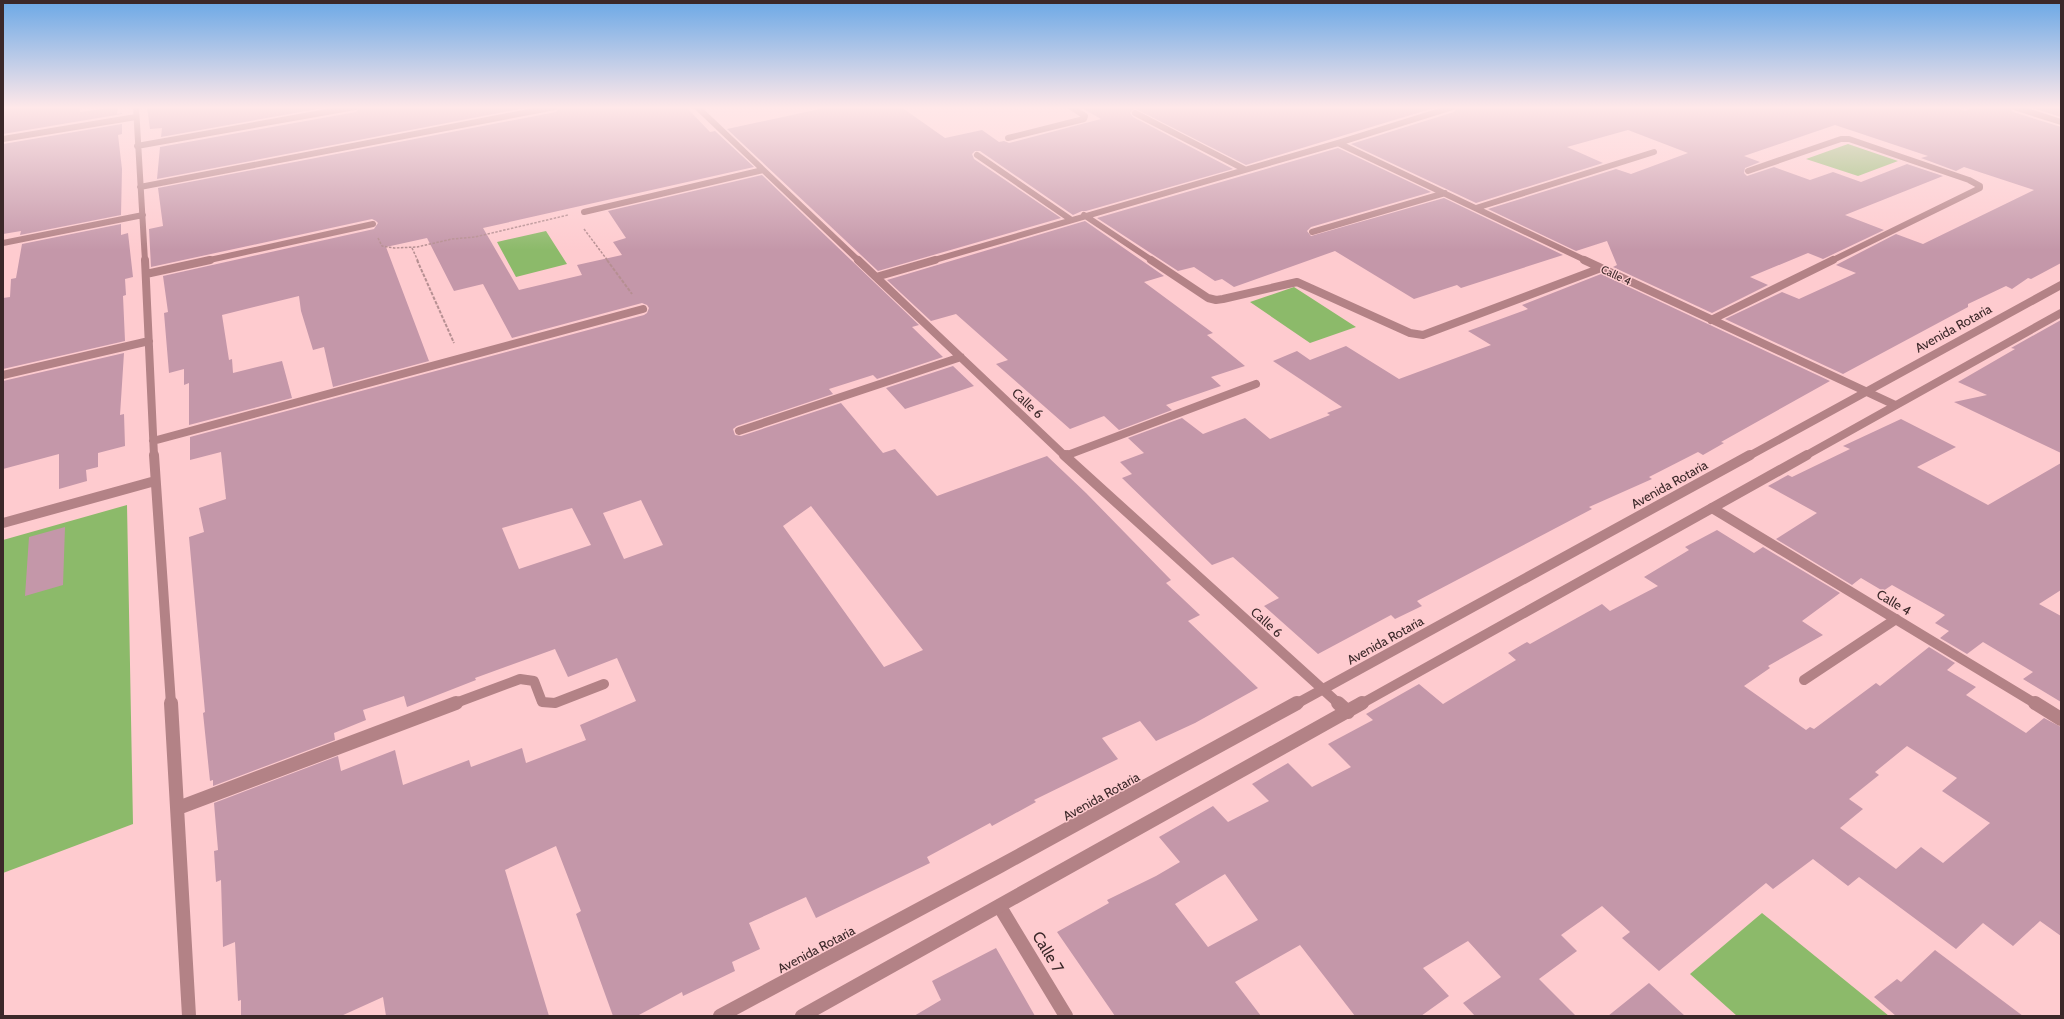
<svg xmlns="http://www.w3.org/2000/svg" width="2064" height="1019" font-family="Cabin,sans-serif">
<rect width="100%" height="100%" fill="#fecbcf"/>
<!-- green -->
<path fill="#8cba6a" d="M1848 144 1898 161 1858 176 1806 159Z
M546 231 567 264 516 277 497 242Z
M1294 287 1356 327 1310 343 1250 302Z
M127 505 133 824 3 873V540Z
M1762 913 1889 1016H1737L1690 974Z"/>
<!-- building -->
<path fill="#c497a9" fill-rule="evenodd" d="M3 107H80V112L118 107 117 114 122 113V114L3 134Z
M147 107H328L161 137 162 128 150 129Z
M360 107H530L157 179 160 147 356 112Z
M560 107H686L710 132 715 131 754 167 483 228 519 290 582 275 577 265 622 255 613 242 626 238 608 211 762 175 919 325 912 327 943 357 877 379 873 375 829 389 833 394 737 426 733 429 735 435 741 436 841 403 883 453 895 449 937 496 1047 456 1086 493 1171 580 1166 583 1200 615 1188 621 1258 688 1195 723 1156 741 1140 721 1102 738 1118 759 1034 800 1036 802 992 826 990 823 927 857 930 863 816 918 806 897 749 923 760 949 732 962 735 971 683 996 682 992 637 1016H613L576 914 581 911 556 846 505 870 549 1016H386L383 997 341 1016H241V1000L238 1001 235 942 223 947 221 880 216 882 214 851 218 850 214 803 338 756 341 771 395 750 403 785 469 760 471 767 522 748 526 763 586 740 580 725 636 701 617 658 568 677 555 649 475 678 476 680 407 707 404 696 363 710 366 720 334 733 335 740 213 786V780L210 781 203 713 205 712 189 537 204 532 199 508 226 499 221 452 190 460V437L644 315 647 313 649 308 647 305 642 303 512 338 483 284 454 291 427 238 386 247 429 361 333 387 324 347 313 350 301 311 299 296 222 315 229 360 232 359 233 373 282 361 292 398 189 425V383L184 385V369L169 373 164 313 168 312 163 276 374 229 378 223 376 221 372 219 151 267 149 229 163 226 158 188 556 112ZM641 500 663 545 624 559 603 513ZM811 506 923 650 884 667 783 526ZM572 508 591 545 519 569 502 528Z
M829 107H901L945 138 982 130 999 142 1004 141 1009 143 1101 119 1080 107H1437L1246 165 1134 108 1130 113 1133 117 1233 169 1086 211H1082L1073 215 980 151H975L972 154 974 159 1061 218 878 271 727 129Z
M1458 107H1953L1965 111 1974 107H2009L2013 112 2061 127V263L2031 279 2028 278 2012 289 2006 286 1968 304V307L1843 374 1725 319 1782 292 1799 299 1856 273 1836 265 1896 234 1923 244 2034 190 1964 167 1956 171 1921 158 1928 156 1835 125 1744 156 1760 162 1745 168 1744 173 1747 176 1774 167 1810 180 1833 172 1861 182 1907 164 1943 176 1845 215 1884 230 1823 259 1808 253 1750 277 1768 285 1712 313 1613 267 1617 265 1607 241 1576 251 1488 209 1616 169 1631 174 1688 153 1628 130 1567 147 1603 163 1476 203 1351 144 1454 112Z
M2030 107H2061V117Z
M122 124V134L118 135 122 169 121 215 20 235 21 231 3 234V144Z
M1338 148 1431 192 1311 227 1307 231 1311 236 1444 198 1563 255 1461 288 1457 285 1414 299 1335 251 1234 287 1222 279 1215 281 1194 267 1178 271 1097 218Z
M1085 221 1164 276 1144 282 1213 333 1207 335 1245 366 1211 377 1221 386 1166 405 1172 410 1119 430 1104 416 1070 429 996 364 1008 360 956 314 931 321 887 280Z
M121 224V235L128 233 133 277 125 279 126 295 123 296 125 341 3 369V298L10 297 11 279 16 278 22 244Z
M1601 274 1830 381 1721 442 1724 443 1703 455 1698 452 1649 477 1652 479 1589 507 1592 509 1417 601 1422 606 1395 619 1391 615 1318 654 1264 606 1279 598 1233 557 1212 565 1122 478 1132 474 1120 462 1144 453 1128 438 1182 418 1203 434 1245 418 1270 439 1330 415 1327 413 1342 407 1273 361 1297 351 1310 360 1346 346 1399 379 1491 345 1468 331 1528 309 1522 305Z
M2061 320V453L1954 402 1987 395 1958 382 2015 349 2011 348Z
M124 353 120 415 124 414 125 446 98 453V467L86 470 87 481 59 489V454L3 469V381Z
M953 366 974 386 905 409 886 388Z
M1901 419 1956 447 1917 467 1988 505 2061 463V590L2039 604 2061 616V702L2023 679 2033 672 1983 642 1967 654 1940 638 1949 631 1935 623 1945 615 1892 585 1883 591 1861 578 1852 585 1776 539 1817 513 1768 486 1788 475 1792 477 1850 449 1843 446Z
M65 527 63 585 25 596 29 537Z
M1717 530 1754 553 1763 547 1840 593 1802 621 1823 635 1768 666 1770 668 1744 686 1806 730 1810 727 1814 729 1876 683 1880 686 1929 647 1955 663 1947 670 1976 687 1966 695 2026 733 2044 718 2061 727V936L2040 921 2013 946 1983 923 1956 949 1859 877 1848 886 1813 859 1773 889 1766 883 1659 971 1622 938 1630 932 1602 906 1561 935 1577 951 1539 979 1576 1016H1475L1463 1003 1501 977 1468 941 1423 968 1449 996 1421 1016H1355L1300 945 1235 982 1261 1016H1115L1057 932 1109 903 1107 900 1156 876 1180 862 1159 837 1213 806 1228 822 1269 801 1252 784 1288 763 1312 787 1351 767 1328 744 1373 720 1366 714 1419 684 1443 704 1516 660 1508 653 1527 642 1530 644 1602 604 1610 611 1658 586 1644 577 1689 550 1685 547ZM1907 746 1957 778 1942 791 1990 823 1943 863 1921 847 1896 869 1840 828 1863 809 1849 799 1879 775 1875 772ZM1225 874 1258 920 1208 947 1175 904Z
M996 948 1035 1016H914L941 1000 932 981Z
M1935 950 2023 1016H1896L1874 997 1897 979 1901 982Z
M1649 983 1685 1016H1608Z"/>
<g fill="none" stroke-linecap="round" stroke-linejoin="round">
<!-- path-far1 -->
<path stroke="#b68f92" stroke-width="1.5" stroke-dasharray="2.5 1.5" stroke-linecap="butt" d="M584 229 608 261
M378 238 382 246 394 248 417 247 452 239 475 237 568 215
M412 248 418 261"/>
<!-- path -->
<path stroke="#b68f92" stroke-width="2" stroke-dasharray="3.5 1.5" stroke-linecap="butt" d="M417 260 454 343
M607 260 632 294"/>
<!-- service -->
<path stroke="#b38286" stroke-width="10" d="M1804 680 1896 619"/>
<!-- minor-far3 -->
<path stroke="#b38286" stroke-width="6" d="M136 107 145 261
M697 107 859 261
M2014 107 2061 122
M1135 113 1244 169
M1008 138 1084 119 1085 116 1071 107
M3 139 136 117
M1338 143 1587 261
M137 146 355 107
M977 155 1070 219
M1748 171 1841 139H1849L1969 180 1980 186V188L1831 261
M140 187 555 107
M1476 208 1654 152
M584 212 763 170
M1084 215 1153 261
M1312 232 1445 193
M3 243 143 215
M205 261 373 224
M931 261 1338 143 1453 107"/>
<!-- minor-far2 -->
<path stroke="#b38286" stroke-width="8" d="M145 260 154 456
M858 260 1065 456
M1151 260 1208 298 1216 300 1223 299 1297 282 1410 333 1423 335 1601 268
M1584 260 1895 405
M146 274 210 260
M876 277 935 260
M1711 320 1833 260
M3 375 149 341
M739 431 961 357
M153 441 643 309
M1065 456 1256 384"/>
<!-- minor-far1 -->
<path stroke="#b38286" stroke-width="10" d="M154 455 171 704
M1064 455 1339 704
M1065 456 1067 455
M1712 508 2036 704
M3 523 155 481
M453 704 520 679 534 681 542 702 555 703 604 684"/>
<!-- minor -->
<path stroke="#b38286" stroke-width="14" d="M171 703 189 1016
M1338 703 1348 712
M2035 703 2061 719
M178 808 456 703
M1000 907 1066 1016"/>
<!-- tertiary-far2 -->
<path stroke="#b38286" stroke-width="8" d="M1749 456 2061 285
M1805 456 2061 313"/>
<!-- tertiary-far1 -->
<path stroke="#b38286" stroke-width="10" d="M1296 704 1750 455
M1361 704 1807 455"/>
<!-- tertiary -->
<path stroke="#b38286" stroke-width="14" d="M720 1016 1000 866 1297 703
M802 1016 1362 703"/>
</g>
<!-- sky -->
<linearGradient id="sky" x2="0" y2="1"><stop stop-color="#6ba8e6"/><stop offset="0.43" stop-color="#ffe8e9"/><stop offset="1" stop-color="#ffe8e9" stop-opacity="0"/></linearGradient>
<rect width="2064" height="250" fill="url(#sky)"/>
<g text-anchor="middle" dominant-baseline="central" stroke-width="3" stroke-linejoin="round" paint-order="stroke">
<!-- far-street labels -->
<g font-size="11" fill="#3b2829" stroke="#fecbcf">
<text transform="translate(1616 275) rotate(25)">Calle 4</text>
</g>
<!-- street labels -->
<g font-size="13" fill="#3b2829" stroke="#fecbcf">
<text transform="translate(1953 328) rotate(-29)">Avenida Rotaria</text>
<text transform="translate(1028 403) rotate(43)">Calle 6</text>
<text transform="translate(1669 484) rotate(-29)">Avenida Rotaria</text>
<text transform="translate(1894 602) rotate(31)">Calle 4</text>
<text transform="translate(1267 622) rotate(42)">Calle 6</text>
<text transform="translate(1385 640) rotate(-29)">Avenida Rotaria</text>
<text transform="translate(1101 796) rotate(-29)">Avenida Rotaria</text>
<text transform="translate(816 949) rotate(-28)">Avenida Rotaria</text>
</g>
<!-- near-street labels -->
<g font-size="16" fill="#3b2829" stroke="#fecbcf">
<text transform="translate(1048 952) rotate(59)">Calle 7</text>
</g>
</g>
<!-- border -->
<rect width="2064" height="1019" fill="none" stroke="#3b2829" stroke-width="8"/>
</svg>
